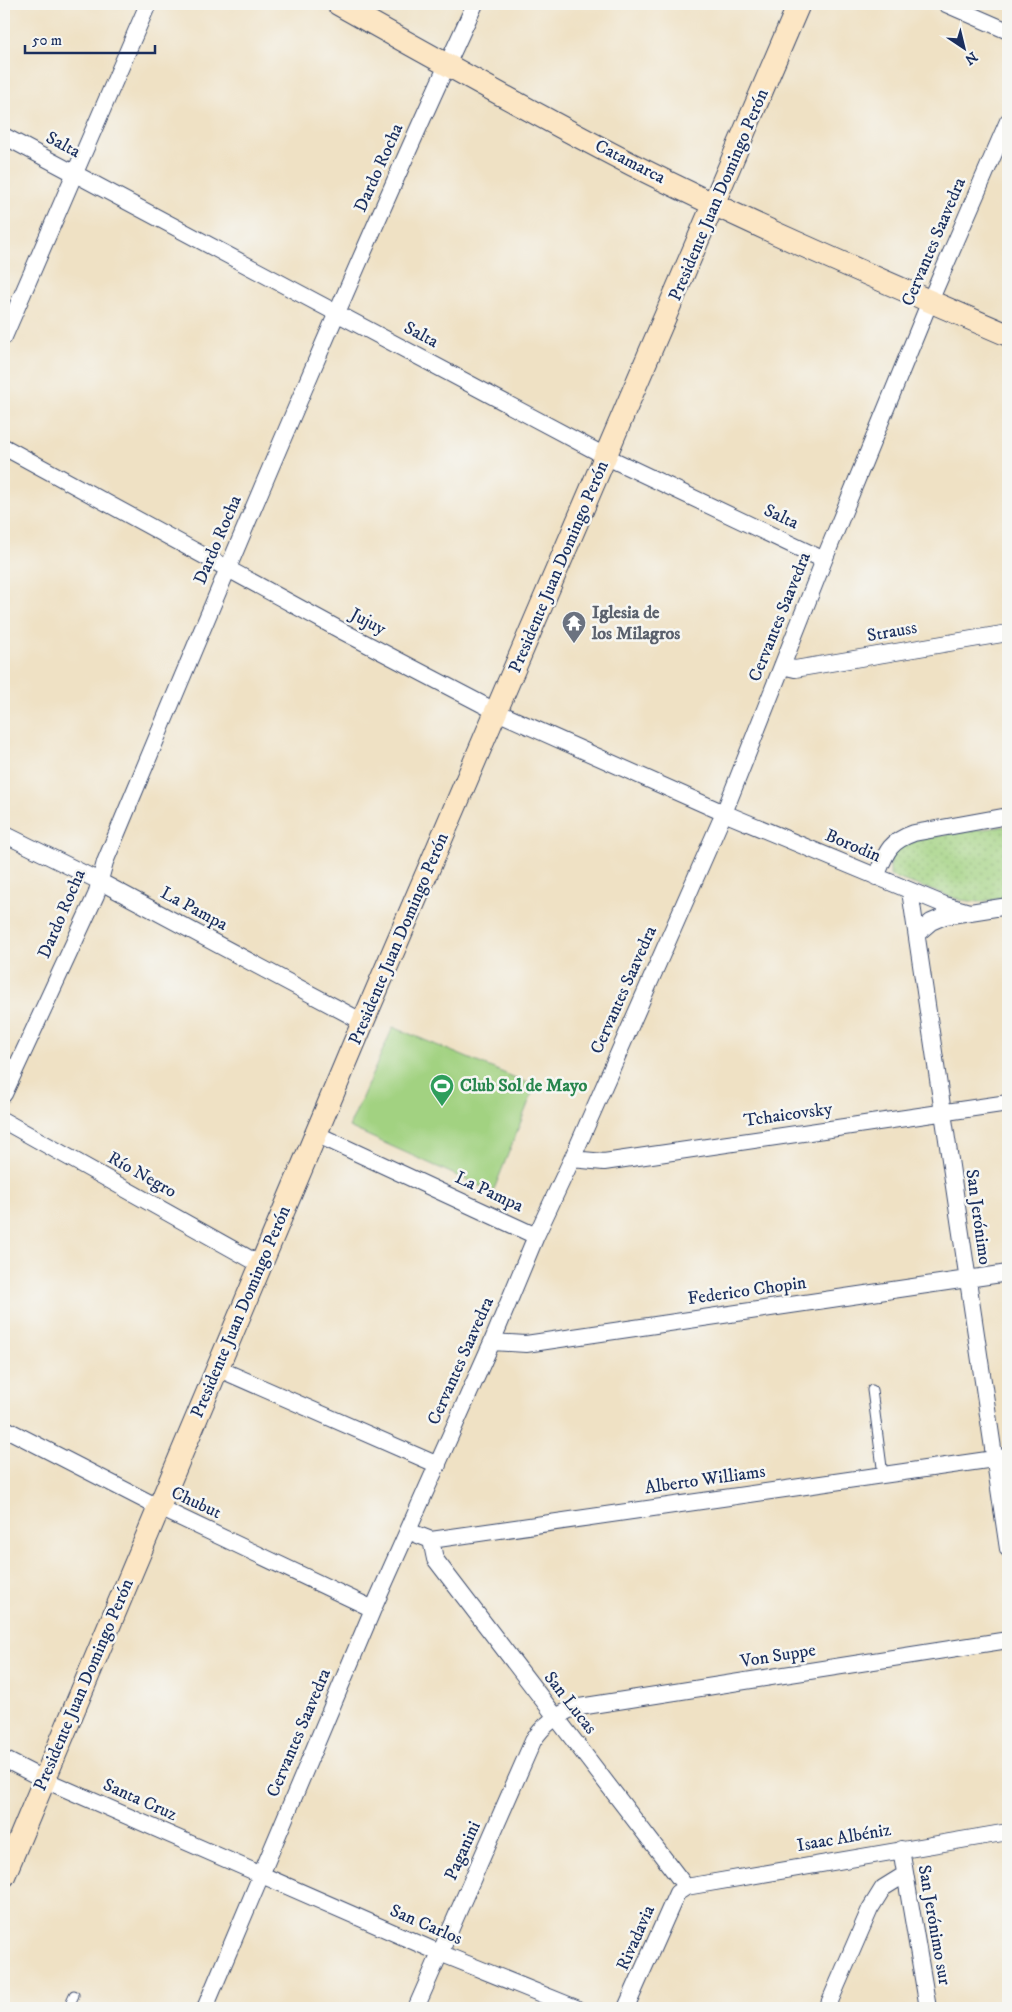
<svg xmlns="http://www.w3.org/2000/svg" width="1012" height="2012" font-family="'IM FELL DW Pica',serif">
<defs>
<pattern id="park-dots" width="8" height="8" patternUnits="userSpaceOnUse" patternTransform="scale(1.25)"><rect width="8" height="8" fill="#a2d281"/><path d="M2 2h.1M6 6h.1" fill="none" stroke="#83ab6d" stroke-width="1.8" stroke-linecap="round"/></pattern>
</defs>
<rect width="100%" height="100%" fill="#f6f6f2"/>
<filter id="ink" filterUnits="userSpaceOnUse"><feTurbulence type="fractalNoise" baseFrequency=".02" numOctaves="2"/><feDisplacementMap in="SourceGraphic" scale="10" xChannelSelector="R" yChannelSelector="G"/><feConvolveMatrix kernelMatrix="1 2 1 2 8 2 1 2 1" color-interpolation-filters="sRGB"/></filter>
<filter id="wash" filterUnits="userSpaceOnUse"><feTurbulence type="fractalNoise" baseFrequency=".0096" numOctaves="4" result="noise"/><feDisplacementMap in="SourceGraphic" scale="20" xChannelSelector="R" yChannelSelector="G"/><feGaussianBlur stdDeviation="1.12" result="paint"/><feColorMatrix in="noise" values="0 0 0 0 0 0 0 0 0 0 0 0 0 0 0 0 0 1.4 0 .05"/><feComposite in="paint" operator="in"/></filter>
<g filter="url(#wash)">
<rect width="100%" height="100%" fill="#efe1c4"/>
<!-- park -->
<path fill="url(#park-dots)" stroke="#5e8070" d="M1008 826V897L979 902 960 900 890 876C890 865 889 855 898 848 914 836 985 829 1008 826Z"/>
<!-- garden -->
<path fill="#a2d281" stroke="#5e8070" d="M393 1027 535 1086 493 1192 349 1127Z"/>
</g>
<g filter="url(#ink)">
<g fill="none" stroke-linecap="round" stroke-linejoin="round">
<defs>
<path id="lane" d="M872 1390 883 1475
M68 2008 74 1995"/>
<path id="street" d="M946 4 1008 31
M4 136 607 457 824 560
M4 337 148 4
M4 447 342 631 497 712 724 813 945 905 969 912
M782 666 795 669 1008 633
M4 834 99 881 363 1022
M876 877C886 853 888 842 914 833L1008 816
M910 891 1008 1549
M917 934 931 922 945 916 1008 906
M4 1094 96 895 105 862C225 575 344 287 475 4
M4 1121 261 1265
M316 1134 536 1236
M572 1159 604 1162 1008 1103
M492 1342 526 1344 1008 1273
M219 1369 438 1465
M4 1428 158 1507 373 1609
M408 1531 431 1540 1008 1457
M431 1540 435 1559 686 1887
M4 1759 45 1780 440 1953 576 2008
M901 1849 928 2008
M205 2008 373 1609 492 1342 536 1236 572 1159 724 813 824 560 930 301 1008 121
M416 2008 533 1741C543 1725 556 1716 573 1708L1008 1640
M626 2008 677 1893 686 1887 1008 1832
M827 2008 870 1909 883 1888 904 1875"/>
<path id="secondary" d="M338 4C436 59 534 114 633 165 756 227 883 281 1008 335
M4 1876 363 1022 799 4"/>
</defs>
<!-- lane casing -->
<use href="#lane" stroke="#3b4a6d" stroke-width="11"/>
<!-- street casing -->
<use href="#street" stroke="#3b4a6d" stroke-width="18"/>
<!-- secondary casing -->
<use href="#secondary" stroke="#3b4a6d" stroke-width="24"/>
<!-- lane -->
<use href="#lane" stroke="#fff" stroke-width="9"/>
<!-- street -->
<use href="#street" stroke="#fff" stroke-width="16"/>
<!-- secondary -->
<use href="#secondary" stroke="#fce6c4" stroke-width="22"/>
</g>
</g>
<!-- icons -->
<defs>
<symbol id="temple-pin" viewBox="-11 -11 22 30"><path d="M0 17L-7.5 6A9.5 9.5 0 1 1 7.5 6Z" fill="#6b7280" stroke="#f6f6f2"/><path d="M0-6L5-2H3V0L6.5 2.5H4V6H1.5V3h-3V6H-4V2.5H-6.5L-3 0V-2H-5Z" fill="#fff"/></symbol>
<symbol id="stadium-pin" viewBox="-11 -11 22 30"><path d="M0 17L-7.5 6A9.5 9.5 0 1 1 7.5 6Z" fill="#2e9e5b" stroke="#f6f6f2"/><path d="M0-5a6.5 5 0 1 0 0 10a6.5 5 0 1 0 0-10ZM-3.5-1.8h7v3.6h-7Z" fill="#fff"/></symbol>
</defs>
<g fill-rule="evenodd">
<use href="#temple-pin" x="560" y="609" width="28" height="38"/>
<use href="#stadium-pin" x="428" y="1072" width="28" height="38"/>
</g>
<g text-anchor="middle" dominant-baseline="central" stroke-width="5" stroke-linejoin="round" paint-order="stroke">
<!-- street labels -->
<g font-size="18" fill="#1b2f5e" stroke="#f6f6f2">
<text transform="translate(63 145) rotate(28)">Salta</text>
<text transform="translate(630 162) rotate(27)">Catamarca</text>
<text transform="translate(379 168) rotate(-66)">Dardo Rocha</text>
<text transform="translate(719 195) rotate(-67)">Presidente Juan Domingo Perón</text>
<text transform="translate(934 242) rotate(-67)">Cervantes Saavedra</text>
<text transform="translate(421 335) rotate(28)">Salta</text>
<text transform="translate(781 517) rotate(25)">Salta</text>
<text transform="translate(218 540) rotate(-67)">Dardo Rocha</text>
<text transform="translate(559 567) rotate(-67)">Presidente Juan Domingo Perón</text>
<text transform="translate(780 617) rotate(-68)">Cervantes Saavedra</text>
<text transform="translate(368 622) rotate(28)">Jujuy</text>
<text transform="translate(892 632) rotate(-10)">Strauss</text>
<text transform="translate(853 846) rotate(23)">Borodin</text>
<text transform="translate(194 909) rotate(28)">La Pampa</text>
<text transform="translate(62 914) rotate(-67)">Dardo Rocha</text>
<text transform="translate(399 939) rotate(-67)">Presidente Juan Domingo Perón</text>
<text transform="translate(624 990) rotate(-66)">Cervantes Saavedra</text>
<text transform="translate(788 1115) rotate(-8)">Tchaicovsky</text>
<text transform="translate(142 1175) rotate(29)">Río Negro</text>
<text transform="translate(489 1192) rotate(25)">La Pampa</text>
<text transform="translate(978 1217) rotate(82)">San Jerónimo</text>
<text transform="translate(747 1291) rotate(-8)">Federico Chopin</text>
<text transform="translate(241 1312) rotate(-67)">Presidente Juan Domingo Perón</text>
<text transform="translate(461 1361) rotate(-66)">Cervantes Saavedra</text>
<text transform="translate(705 1480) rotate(-8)">Alberto Williams</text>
<text transform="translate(196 1503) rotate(25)">Chubut</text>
<text transform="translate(778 1656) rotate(-9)">Von Suppe</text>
<text transform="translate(84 1685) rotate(-67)">Presidente Juan Domingo Perón</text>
<text transform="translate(570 1703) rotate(52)">San Lucas</text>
<text transform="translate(299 1733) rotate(-67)">Cervantes Saavedra</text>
<text transform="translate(140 1800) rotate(24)">Santa Cruz</text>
<text transform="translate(844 1838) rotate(-10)">Isaac Albéniz</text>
<text transform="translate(463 1851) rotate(-66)">Paganini</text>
<text transform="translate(426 1925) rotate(23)">San Carlos</text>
<text transform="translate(934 1925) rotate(80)">San Jerónimo sur</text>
<text transform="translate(636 1938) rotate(-66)">Rivadavia</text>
</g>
<!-- worship labels -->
<g font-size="18" font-weight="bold" fill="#5b616d" stroke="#f6f6f2" text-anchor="start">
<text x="592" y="613">Iglesia de<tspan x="592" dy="21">los Milagros</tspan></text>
</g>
<!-- leisure labels -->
<g font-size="18" font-weight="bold" fill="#27864d" stroke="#f6f6f2" text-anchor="start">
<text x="460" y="1086">Club Sol de Mayo</text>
</g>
</g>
<!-- margin -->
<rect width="1012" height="2012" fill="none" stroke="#f6f6f2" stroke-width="20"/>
<!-- north arrow -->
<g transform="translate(964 48) rotate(145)" stroke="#f6f6f2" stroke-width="4" paint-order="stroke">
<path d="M0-4L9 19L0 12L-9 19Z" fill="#1b2f5e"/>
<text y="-8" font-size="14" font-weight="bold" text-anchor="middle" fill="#1b2f5e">N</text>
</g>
<!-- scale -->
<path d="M25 45v8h130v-8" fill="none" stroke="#1b2f5e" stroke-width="2.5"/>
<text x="32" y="45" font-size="15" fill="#1b2f5e" stroke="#f6f6f2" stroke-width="4" paint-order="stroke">50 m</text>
</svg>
